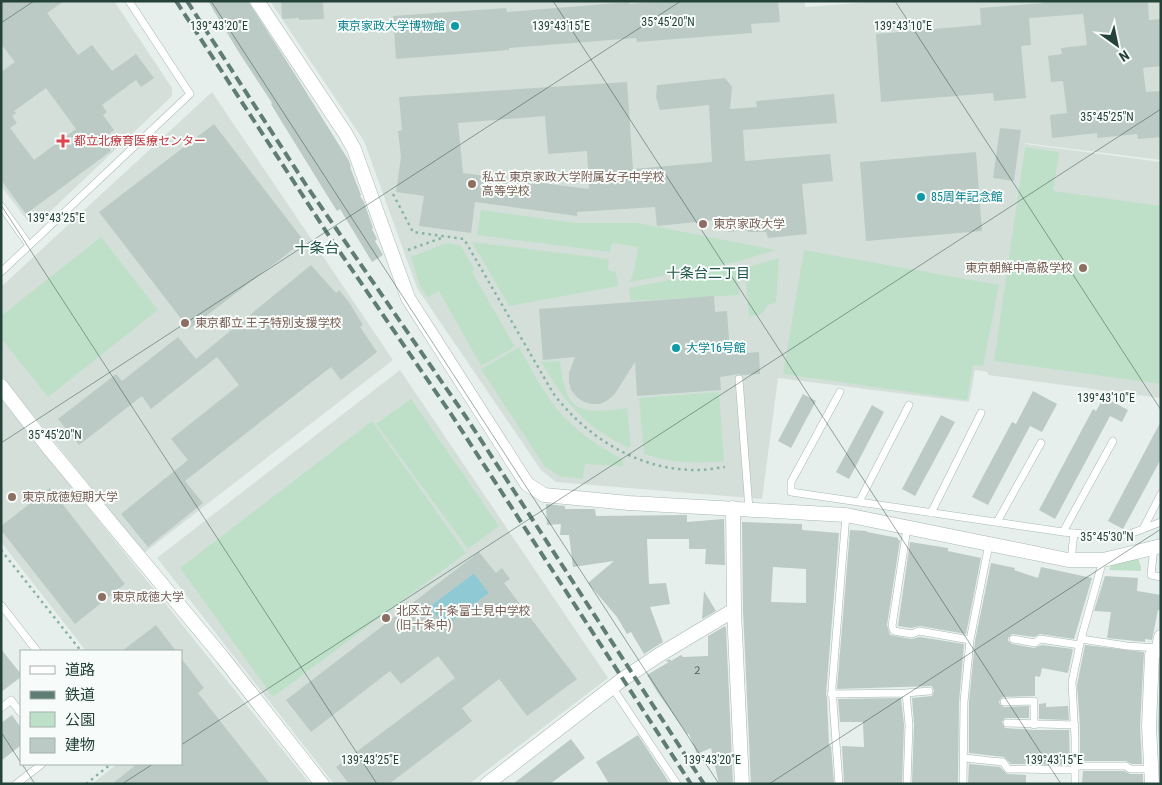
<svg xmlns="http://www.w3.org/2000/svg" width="1162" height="785" font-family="'Roboto Condensed','Noto Sans JP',sans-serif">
<rect width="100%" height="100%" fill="#e6efeb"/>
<!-- built -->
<path fill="#d4dfda" d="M1 1H114L172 88V96L39 222 30 224 1 186Z
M270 1H805V7L885 1H1161V160L1025 143 995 325 1025 144 1161 162V398L988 375V372L975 370 969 402 778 378 762 499 556 482 541 470 417 288 364 141Z
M212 92 393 360 144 553 1 375V287Z
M400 370 608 678 469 784H334L157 558Z
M1 399 310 784H92L117 764H181V651H86L1 542Z"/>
<!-- green -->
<path fill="#bfe0c8" d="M1025 147 1059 152 1053 191 1161 206V384L994 361Z
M481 210 575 223H638L776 250 736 262 630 282 634 271 638 247 612 243 610 252 477 235Z
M101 237 158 310 48 397 1 338V316Z
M472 242 609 259 608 270 616 272 618 286 509 306Z
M447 243 460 245 475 270 450 285 472 272 515 347 481 366 439 291 428 297 420 286 411 257Z
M804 250 999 285 983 366 973 365 967 400 783 374Z
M779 258 776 303 768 305 762 314 749 317 745 268Z
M737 266 739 295 631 301 629 288Z
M519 347C529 365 539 384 551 401 569 427 596 444 623 460V466L585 464 583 479 560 476 545 467 481 369Z
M560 361C566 414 579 414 627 408L631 444 629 448C584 427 566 403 541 362Z
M719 392 724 461C695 464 671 463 644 454L639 398Z
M411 399 499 526 468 549 376 424Z
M372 421 466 553 273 697 180 568Z
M1138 558 1141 567V571L1109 570 1112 563Z"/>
<!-- water -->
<path fill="#8ec9d4" d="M474 573 489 593 445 627 429 607Z"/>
<!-- building -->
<path fill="#bbcac4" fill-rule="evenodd" d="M1 1H64L47 13 78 55 92 45 112 71 136 54 154 78 141 87 136 80 102 105 107 112 103 115 114 130 106 136 113 146 109 148 111 151 26 214 1 180V72L15 62 1 44ZM46 88 76 129 34 160 10 128 17 123 12 116 16 113 14 111Z
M208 1H248L298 79 349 161 351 167H350L361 195 360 196 364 202 373 228 372 229 377 239 375 241 383 255 372 262 340 209 337 211 330 200 280 119 271 104 272 103 238 51Z
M281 1H323L324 19 299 20V18L282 19Z
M663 1H778L780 22 751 24 752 33 637 42 636 38 509 48V50L396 59 393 16 506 8 507 12 629 2V4Z
M1043 1H1148L1149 20 1161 19V66L1143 68 1146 92 1161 91V137L1138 139 1137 134 1097 138V133L1052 138 1050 115 1067 113 1063 81 1051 82 1048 56 1062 54 1061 48 1087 45 1083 14 1029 18 1031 45 1021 46 1026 98 994 101 993 93 881 102 876 34 981 25 980 8 1043 3Z
M725 78 732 87 730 109 757 107 756 101 834 94 837 123 743 130 745 161 830 154 833 181 802 184 807 234 768 238 766 232H748L747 230 728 232 727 221 717 223 716 220 657 226 655 207 577 212V216L475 202 471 233 419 226 424 196 396 192 401 157 398 131 402 130 399 97 627 82 633 169 712 162 709 105 660 110 656 97 657 85ZM545 116 548 154 587 151 589 189 463 173 458 123Z
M214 124 304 241 189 329 99 212Z
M1000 128 1021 130 1014 181 993 178Z
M976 152 982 231 866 241 860 162Z
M311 265 336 293 339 290 349 302 363 325 360 327 377 352 341 380 331 367 185 481 203 503 148 547 121 514 188 460 171 439 239 385 217 357 151 409 142 396 79 445 58 419 116 374 122 381 178 337 196 359Z
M714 296 715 312 727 311 730 354 759 352 760 374 742 375 739 374 720 377 721 390 637 396 635 362 614 395 608 400 600 404H592L584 402 577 397 571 390 569 382V373L575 357 543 360 539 309Z
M1033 391 1057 404 1042 432 1030 426 988 505 972 497 1012 422 1016 424Z
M803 394 816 401 791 448 778 441Z
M1104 397 1128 410 1122 422 1110 416 1055 519 1039 510 1093 409 1096 411Z
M872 405 884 412 849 479 836 472Z
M941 415 955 422 915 496 902 489Z
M1161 421V459L1123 529 1108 521Z
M50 488 125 584 75 624 1 530V526Z
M546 504 565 506V509H595L596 516 687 515V522L724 519 725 565 705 564 706 549H689V539H647L649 584 666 583 670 604 650 607 663 642 644 654 631 632 627 634 617 617 588 583 614 561 573 567 569 535H560L561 524 547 525Z
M742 522 802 524V530L839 533 826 694 827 698 829 746H831L834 784H751L743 610ZM773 567 806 569V603L771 602Z
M850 530 867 531V532L898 538V540H900L887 625 890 635 911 639 920 637 964 644 959 702 958 782 956 784H912L914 725 912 698 932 696 934 691 932 686 837 689Z
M910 542 948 548V551L981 558 966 634 920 626 911 628 898 626Z
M479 552 496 573 502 568 510 579 504 583 577 679 527 716 499 679 462 708 472 721 389 784H349L336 767 455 678 438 656 401 684 390 671 311 732 286 700ZM474 573 489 593 445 627 429 607Z
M991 563 1015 568 1014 570 1038 578 1041 567 1092 578 1074 639 1040 634 1034 637 1012 634 1008 638V641L1012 644 1034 648 1042 645 1073 649 1068 673 1042 668 1040 677 1035 676V696L1004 697 1001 698 999 702 1000 705 1004 707 1029 706V718H1005L1002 722 1005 728 1034 730H1069L1070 765 1011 764 1004 757 969 753V702L975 641Z
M1105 576 1138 578 1137 591 1161 595V611L1158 610 1152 640 1145 639V642L1107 638 1111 612 1094 611Z
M704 591 716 611 702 619Z
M156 625 176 651H122Z
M725 626 726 628 733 784H719L711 748 697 754 689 734H687L658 693 647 675 669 662 665 661 670 659 671 661 681 655 683 657 708 656V636Z
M1085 645 1144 652 1140 726 1142 764H1132L1126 761H1080V725L1077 685Z
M1 649 21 674V677L1 692Z
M181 658 204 688 198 693 270 784H112L137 764H181Z
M1160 666H1161V784L1158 726Z
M901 698 904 725 902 784H844L842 746 864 747 863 722H840L838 699Z
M1046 703V707L1068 706 1069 720 1039 719V704Z
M12 715 21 728V745L1 761V723Z
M638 735 657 764 670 784H609L596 762Z
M571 739 585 758 550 784H513Z
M969 764 1000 767 1007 774 1026 775V784L968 783Z
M1083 771H1124L1130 774H1143V784H1082Z"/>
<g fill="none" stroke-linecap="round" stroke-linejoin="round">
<defs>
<path id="service" d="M1 206 29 245
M1 272 190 94 129 1
M739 379 749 509
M840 392 791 482V492L1063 532 1104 536 1130 534 1161 522
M859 502 909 405
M931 513 981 413
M997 522 1041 443
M907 528 892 626 894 631 912 634 919 631 970 640
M1143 529 1161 494
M1063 532 1113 441
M1154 547 1151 575 1161 577
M1071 560 1074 533
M1 605 37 651
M1013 639 1035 643 1040 639 1080 645
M1081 639 1127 646 1158 648
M612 687 677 784
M906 693 909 725 907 784
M831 694 906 693 929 691
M1004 702 1034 701V725
M1 708 11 700 21 713
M1007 723 1075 725
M964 758C977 759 989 761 1003 762L1008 769 1075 770
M1075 766H1126L1130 769H1151
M16 784 42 764
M839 784 832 688 846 515
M963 784 964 702 970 640 989 544
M1075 784V738L1072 682 1081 639 1103 560"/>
<path id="minor" d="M257 1 345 133 354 149 408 298 527 484 544 495 629 503 846 515 1068 560H1103L1161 546
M1 386 48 447 223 658 322 784
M733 508 734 610 742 784
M487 784 623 679 659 655 734 610
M1152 784 1149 726 1152 655 1159 648 1161 637"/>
</defs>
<!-- service casing -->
<use href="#service" stroke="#a8b8b2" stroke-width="8"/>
<!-- minor casing -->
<use href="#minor" stroke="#a8b8b2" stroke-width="15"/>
<!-- path -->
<path stroke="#86b3a5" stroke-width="2.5" stroke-dasharray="2.5 4" stroke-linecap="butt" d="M393 194 413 232 464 239 553 393C587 438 640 471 698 470 707 470 716 468 725 467
M408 250 444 237
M1 550 81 651
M86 784 111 764"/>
<!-- service -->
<use href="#service" stroke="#fff" stroke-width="7"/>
<!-- minor -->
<use href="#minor" stroke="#fff" stroke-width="14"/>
<!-- rail -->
<path stroke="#5f7d75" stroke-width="4" stroke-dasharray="10 5" stroke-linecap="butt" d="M176 1 333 242 451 414 691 784
M187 1 306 185 466 417 704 784"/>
</g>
<!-- ticks -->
<path fill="none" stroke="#24423a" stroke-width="1" stroke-opacity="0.45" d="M211 1 719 784M553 1 1061 784M895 1 1161 410M1 23 34 1M1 205 377 784M1 443 681 1M1 732 21 763M181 745 1161 109M22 764 35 784M122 784 153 764M769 784 1161 529"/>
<!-- markers -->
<g fill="#0f9aa8" stroke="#f7fbf9" stroke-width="2">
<circle cx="455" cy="26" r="5"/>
<circle cx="921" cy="197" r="5"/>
<circle cx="676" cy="348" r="5"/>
</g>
<path fill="#e0444e" stroke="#f7fbf9" stroke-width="2" d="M60.5 133.5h5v5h5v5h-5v5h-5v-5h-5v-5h5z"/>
<g fill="#8d6e63" stroke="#f7fbf9" stroke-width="2">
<circle cx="472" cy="184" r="5"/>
<circle cx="703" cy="224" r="5"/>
<circle cx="1083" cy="268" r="5"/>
<circle cx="185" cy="323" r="5"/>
<circle cx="12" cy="497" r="5"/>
<circle cx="102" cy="597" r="5"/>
<circle cx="386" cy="618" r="5"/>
</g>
<g text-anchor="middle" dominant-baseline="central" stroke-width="4" stroke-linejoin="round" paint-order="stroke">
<!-- number labels -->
<g font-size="10" fill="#4a645c">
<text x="697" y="670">２</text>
</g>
<!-- culture labels -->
<g font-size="12" fill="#0d838f" stroke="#f7fbf9" text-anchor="start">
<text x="445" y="26" text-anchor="end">東京家政大学博物館</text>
<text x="931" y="197">85周年記念館</text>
<text x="686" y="348">大学16号館</text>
</g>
<!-- health labels -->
<g font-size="12" fill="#be3a42" stroke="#f7fbf9" text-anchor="start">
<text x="74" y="141">都立北療育医療センター</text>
</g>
<!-- education labels -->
<g font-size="12" fill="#785e54" stroke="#f7fbf9" text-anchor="start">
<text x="482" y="177">私立 東京家政大学附属女子中学校<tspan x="482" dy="14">高等学校</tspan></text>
<text x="713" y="224">東京家政大学</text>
<text x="1073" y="268" text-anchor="end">東京朝鮮中高級学校</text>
<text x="195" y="323">東京都立 王子特別支援学校</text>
<text x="22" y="497">東京成徳短期大学</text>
<text x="112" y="597">東京成徳大学</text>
<text x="396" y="611">北区立 十条富士見中学校<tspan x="396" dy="14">(旧十条中)</tspan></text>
</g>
<!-- neighbourhood labels -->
<g font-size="14" fill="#1f5548" stroke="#f7fbf9">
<text x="708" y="273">十条台二丁目</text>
</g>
<!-- quarter labels -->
<g font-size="15" fill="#1f5548" stroke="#f7fbf9">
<text x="317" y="248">十条台</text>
</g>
</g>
<g font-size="12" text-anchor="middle" fill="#24423a" stroke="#f7fbf9" stroke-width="4" stroke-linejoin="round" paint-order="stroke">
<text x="668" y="26">35°45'20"N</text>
<text x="219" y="30">139°43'20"E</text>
<text x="561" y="30">139°43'15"E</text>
<text x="903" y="30">139°43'10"E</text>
<text x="1107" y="121">35°45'25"N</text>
<text x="56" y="222">139°43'25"E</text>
<text x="1106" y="402">139°43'10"E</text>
<text x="55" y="439">35°45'20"N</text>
<text x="1107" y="541">35°45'30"N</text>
<text x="370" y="764">139°43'25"E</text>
<text x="712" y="764">139°43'20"E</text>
<text x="1054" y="764">139°43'15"E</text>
</g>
<!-- border -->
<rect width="1162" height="785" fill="none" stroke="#24423a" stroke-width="5"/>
<!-- legend -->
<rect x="20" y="650" width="162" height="115" fill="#f7fbf9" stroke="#a3b1ad"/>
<rect x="30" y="666" width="25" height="8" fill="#ffffff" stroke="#a3b1ad"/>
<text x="65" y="675" font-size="15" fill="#24423a">道路</text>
<rect x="30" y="691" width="25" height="8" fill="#5f7d75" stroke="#a3b1ad"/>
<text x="65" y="700" font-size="15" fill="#24423a">鉄道</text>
<rect x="30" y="712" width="25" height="15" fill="#bfe0c8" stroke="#a3b1ad"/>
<text x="65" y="725" font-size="15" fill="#24423a">公園</text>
<rect x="30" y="738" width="25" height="15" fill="#bbcac4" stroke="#a3b1ad"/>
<text x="65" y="750" font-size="15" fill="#24423a">建物</text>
<!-- north arrow -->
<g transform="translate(1117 45) rotate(147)" stroke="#f7fbf9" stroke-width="4" paint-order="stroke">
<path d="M0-4L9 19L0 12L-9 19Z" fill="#24423a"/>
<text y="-8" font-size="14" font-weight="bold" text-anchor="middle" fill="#24423a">N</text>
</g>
</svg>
